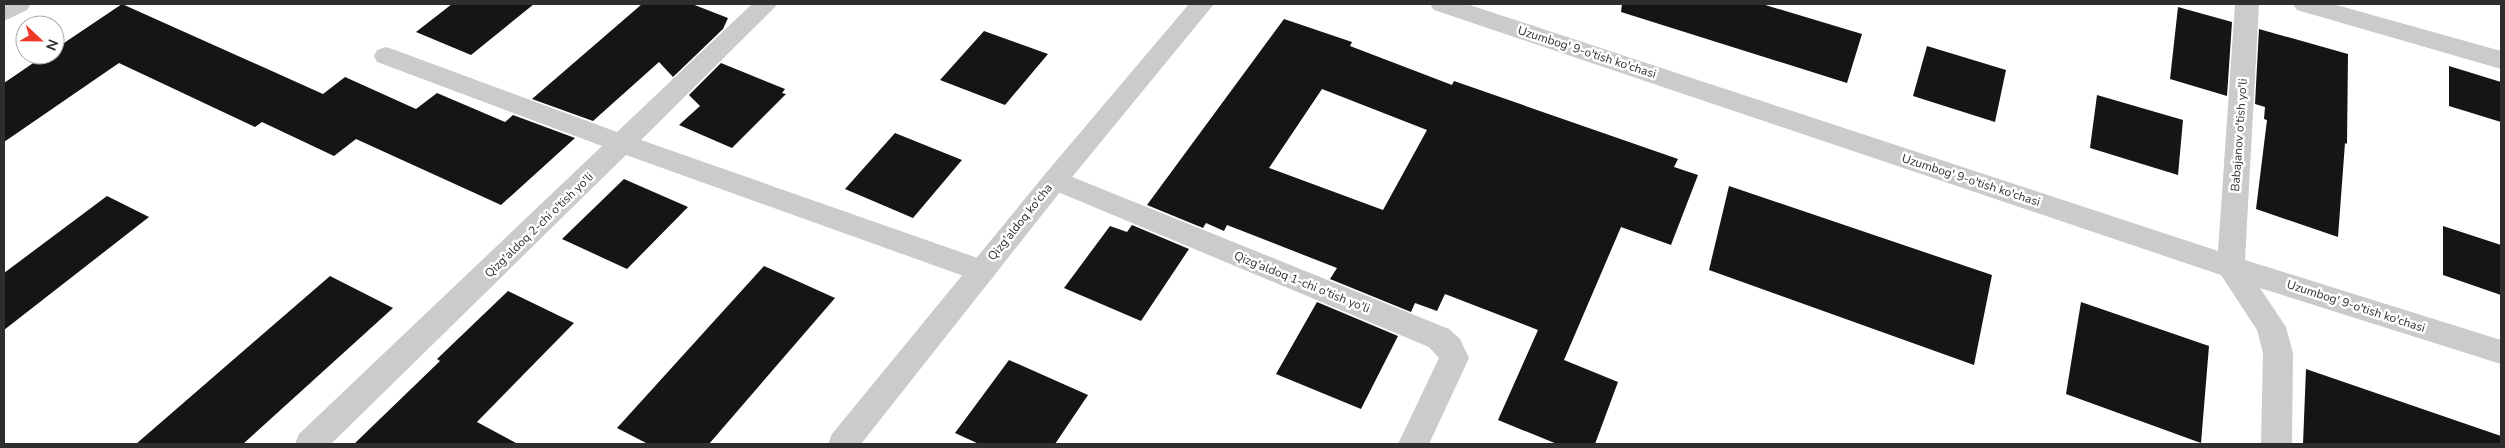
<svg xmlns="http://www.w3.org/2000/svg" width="2505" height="448" font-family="'Nunito Sans',sans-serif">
<rect width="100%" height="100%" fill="#fff"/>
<!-- building -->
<path fill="#151515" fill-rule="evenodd" d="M122 4 323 94 345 77 416 109 437 93 505 122 513 115 575 138 501 205 356 139 334 156 262 122 255 127 119 63 4 142V83L45 55H55V49Z
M452 4H534L471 55 416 32Z
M642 4H692L728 18 723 29 673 77 659 62 593 121 532 99Z
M1622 4H1762L1862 34 1847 83 1621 12Z
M2178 7 2232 22 2227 96 2170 79Z
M1284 19 1352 42 1350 46 1452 85 1454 81 1678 159 1674 167 1698 175 1671 245 1621 227 1564 360 1618 382 1595 444H1557L1498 420 1538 330 1445 294 1437 311 1415 303 1411 312 1330 279 1337 268 1227 225 1224 231 1206 223 1203 228 1147 205ZM1322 89 1427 130 1383 210 1269 168Z
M2259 29 2348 54 2347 144 2345 143 2338 237 2256 209 2267 120 2264 119 2265 107 2255 104Z
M984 31 1048 54 1005 105 940 80Z
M1927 46 2006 70 1995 122 1913 96Z
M721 63 785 89 782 93 786 94 732 148 679 125 700 106 689 95Z
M2449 66 2501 82V122L2449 106Z
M2097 95 2183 120 2178 175 2090 148Z
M895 133 962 160 913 218 845 189Z
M624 179 688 207 627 269 562 239Z
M1729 186 1992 275 1974 365 1709 270Z
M107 196 149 217 4 330V273Z
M1132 225 1189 249 1141 321 1064 288 1110 226 1127 232Z
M2443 226 2501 245V295L2443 275Z
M764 266 835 298 709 444H648L617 428Z
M330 276 393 308 243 444H136Z
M508 291 574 323 477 422 518 444H354L440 361 437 359Z
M1317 302 1398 336 1361 409 1276 374Z
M2081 302 2209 346 2201 443 2066 394Z
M1009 360 1088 395 1055 444H979L955 433Z
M2306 369 2501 436V444H2303Z"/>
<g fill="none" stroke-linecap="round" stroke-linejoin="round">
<!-- minor -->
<path fill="#cbcbcb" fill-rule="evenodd" d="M4 4H31L27 10 4 21Z
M752 4H778L641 140 992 263 996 271 992 279 982 282 972 279 626 155 331 444H295L299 434 602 146 377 62 374 56 377 50 386 47 395 50 617 132Z
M1430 4H1467L2218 251 2235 4H2259L2245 260 2501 340V364L2260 288 2286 327 2293 353 2292 444H2261L2263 353 2257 330 2221 275 1434 10Z
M2293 4H2333L2501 51V69L2297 10Z
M1055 170 1449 329 1460 339 1469 358 1429 444H1398L1439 358 1429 347 1046 187 1042 180 1046 173Z"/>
<!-- tertiary -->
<path fill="#cbcbcb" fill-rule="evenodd" d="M1189 4H1214L1064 187 861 444H828L832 434 1046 173Z"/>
</g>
<g text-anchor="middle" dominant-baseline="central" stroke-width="5" stroke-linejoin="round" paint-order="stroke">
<!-- street labels -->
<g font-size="12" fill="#2e2e2e" stroke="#fff">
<text transform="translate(1587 52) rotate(18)">Uzumbog' 9-o'tish ko'chasi</text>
<text transform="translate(2239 135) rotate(-86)">Babajanov o'tish yo'li</text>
<text transform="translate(1971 180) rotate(18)">Uzumbog' 9-o'tish ko'chasi</text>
<text transform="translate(1020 222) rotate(-51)">Qizg'aldoq ko'cha</text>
<text transform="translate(539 225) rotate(-44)">Qizg'aldoq 2-chi o'tish yo'li</text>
<text transform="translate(1302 282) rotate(22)">Qizg'aldoq 1-chi o'tish yo'li</text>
<text transform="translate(2356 306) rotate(18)">Uzumbog' 9-o'tish ko'chasi</text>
</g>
</g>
<!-- border -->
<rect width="2505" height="448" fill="none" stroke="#2e2e2e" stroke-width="10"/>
<!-- north arrow -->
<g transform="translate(40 40) rotate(112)"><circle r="24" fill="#ffffff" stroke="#ababab"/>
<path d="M0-4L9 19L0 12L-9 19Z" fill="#ed3728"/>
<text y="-8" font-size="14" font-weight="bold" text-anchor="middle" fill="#2e2e2e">N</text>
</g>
</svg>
